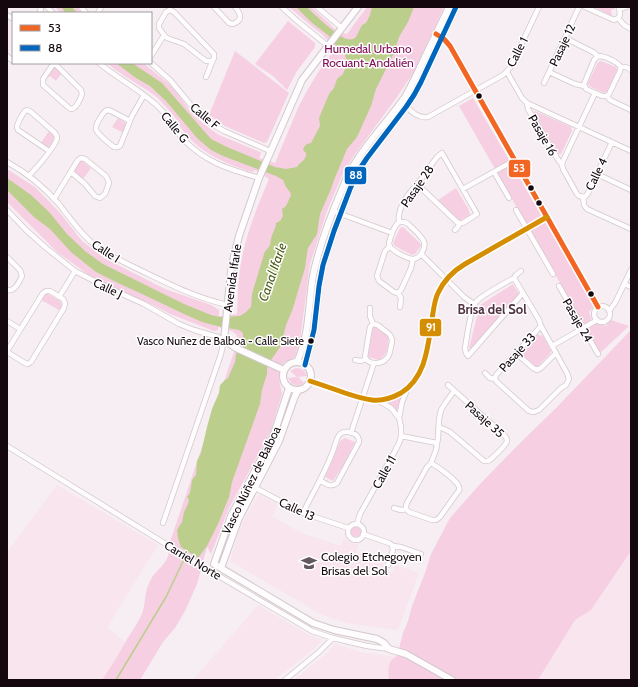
<svg xmlns="http://www.w3.org/2000/svg" width="638" height="687" font-family="Cabin,sans-serif">
<rect width="100%" height="100%" fill="#f6eef2"/>
<!-- built -->
<path fill="#f8e5ee" d="M57 485 158 545 107 627 126 643 106 680H7V552Z
M260 495 278 505 272 516 301 533 341 546 344 537 348 542 355 544 359 543 356 552 385 561 382 570 392 573 395 565 419 573 398 630 347 623 322 615 230 561 241 525 257 497Z
M631 551V680H538L575 620 591 610Z
M258 605 309 635 322 640 314 649 274 680H193Z
M335 644 360 652 396 657 389 680H294L325 655Z"/>
<!-- green -->
<path fill="#f6cfe2" d="M55 7H77L81 13H61Z
M289 7H311L330 24C333 29 341 33 347 34L358 19 367 7H444L413 73 397 97 355 154 343 173 327 211 310 264 300 340 295 356 293 358 285 362 282 365 279 379 282 394 270 433 229 508 211 554 207 547 197 584 185 611 175 628 163 642 140 680H102C111 667 119 654 126 641 127 638 130 636 131 633 135 627 139 620 142 614 146 603 144 592 150 581 153 574 160 569 165 562 169 558 170 545 171 539L234 352C243 333 236 332 218 327V330L214 331 170 314 155 306 112 287 89 275 57 252 7 202V169L35 187 61 214 82 241 104 258 165 289 211 305 219 310V316H225L237 314C238 295 238 276 242 258 247 231 258 205 269 179L255 170 253 172C227 165 201 153 184 132 181 128 179 124 176 119 171 112 164 105 158 98 142 85 123 77 107 63H143L168 83 175 90 193 115 205 125 219 135 260 152 261 153 259 158 275 163 298 108 308 89 319 71 335 49 323 35 309 24Z
M594 7H615V9L611 10 612 16Z
M288 21 315 43V47L297 71 287 90 273 76 255 64Z
M235 51 289 93 267 142 264 143 225 126 209 115Z
M601 61 616 67 617 70 607 92 604 93 589 86 588 83 598 62Z
M53 67H56L62 73 56 81 50 76 45 79Z
M473 98 594 306 589 312 592 321 606 326 611 320 629 326 600 353 459 106Z
M535 111 571 127 572 131 561 154H558L533 112Z
M118 118 127 124 124 133 112 127Z
M49 131 54 136 53 141 48 148 41 143Z
M82 161 91 168 83 179 74 171 79 162Z
M456 188 469 210 470 215 461 220 457 219 438 200Z
M403 227 420 243 421 246 415 254 412 255 395 246 393 243 400 228Z
M513 284 519 294 471 349 469 348 480 305Z
M48 294 60 301 62 305 59 310 41 300 44 295Z
M375 326 389 337C387 348 389 353 379 360L368 357 373 327Z
M631 330V551L591 610 575 620 538 680H389C388 671 387 661 397 656L403 633 408 621 412 606 425 573 431 554 450 518 481 483 517 446 556 408Z
M536 334 543 336 551 351 550 354 538 366 536 367 522 354V351Z
M296 368C302 368 305 371 307 376L298 377 304 383 298 386 292 384 288 378 297 377 290 371Z
M402 396 397 411 391 406 386 402H390Z
M345 438 355 442 344 464 333 481 325 477 335 454 340 441Z
M350.5 531a5.5 5.5 0 1 1 11 0a5.5 5.5 0 1 1-11 0Z"/>
<!-- water -->
<path fill="#bcce8b" d="M61 7H72L77 13H66Z
M296 7H307C314 14 338 37 347 39 351 40 354 39 356 37L362 25 366 23 370 15 372 7H414L408 22 399 37 394 53 376 89 371 106 357 137 347 149 334 180 331 189 320 214 317 234 308 248 307 253 305 268 292 311 286 325 282 342 280 347 271 360 267 368V374L262 390 260 404 232 482 229 497 218 524 207 546 198 558 181 547 178 538 177 530 182 522 184 512 188 504 189 500 187 497 190 493 192 480 196 475 197 461 201 453 207 427 212 409 219 393 220 385 225 380 228 378 235 362 236 354 243 342V334L242 332 239 330 221 327 202 322 182 313 142 294 120 284 96 272 71 252 50 229 34 217 7 190V178L31 195 49 212 67 234 85 251 103 264 184 304 211 315 220 317 240 316 246 312 251 307 252 294 264 254C265 250 268 249 270 245 271 242 270 242 271 239 272 233 276 229 276 223L280 221 283 216 282 209 285 207 287 204 291 195 290 192 286 187 283 180 276 176 223 156 211 150 197 138 166 101 150 86 136 78 116 63H132L162 83 211 139 227 147 275 167 286 169 297 167C300 162 307 160 306 153L303 150C305 145 306 144 311 143L320 126 319 118 329 94 334 88 337 79 343 74 345 69 346 65V58L345 55 337 47 329 36 311 22Z"/>
<g fill="none" stroke-linecap="round" stroke-linejoin="round">
<!-- stream -->
<path stroke="#bcce8b" stroke-width="1.5" d="M116 680 166 597 188 551"/>
<defs>
<path id="street" d="M47 7 53 13
M81 7 86 13
M170 7V10L166 12 159 24V28L164 35 167 38 184 44 206 61H212
M214 7 229 23 233 24C243 20 241 14 235 7
M282 7 296 20 328 46
M317 7 342 28
M585 7 614 20 618 18 620 15 619 7
M619 9 626 7
M170 10 174 12 214 54V58C211 63 209 71 206 77
M40 13 41 7
M98 13 101 7
M7 15 13 19
M618 18 624 25 631 29
M436 34 444 39 450 46 598 307
M565 38 593 52 598 56
M7 56 13 61
M151 56 164 35
M598 56 594 60 584 84 586 89 602 96H607L609 94 620 71 621 67
M598 56C605 56 616 61 621 67
M54 63 81 90C81 91 82 93 82 94 81 98 76 109 71 109 70 109 69 108 68 107L43 85V79Z
M99 63C117 78 137 88 154 103 159 107 163 112 167 116 173 124 177 132 183 139 206 163 229 169 259 178
M151 63 170 80 190 104 208 122 224 131 270 151
M621 67H626L631 70
M507 72 522 98 527 103 631 151
M549 72 575 84 584 86
M544 83 579 7
M607 96 610 100 631 110
M401 102C409 109 417 119 428 117L503 75 510 68 539 7
M527 103 528 109 557 158 562 165
M130 121 111 111 107 110C103 112 95 125 96 129 96 133 111 145 114 147 117 148 117 147 120 146L132 116 144 95
M7 162C27 173 44 187 59 204 69 217 78 230 90 241 105 255 123 261 140 270 169 284 196 298 228 305
M494 172 509 198
M597 174 631 190
M29 176C35 169 56 147 57 138 57 135 56 135 54 132L31 112C29 111 28 109 25 111 23 113 17 124 17 127 17 128 18 129 18 130L49 151
M463 189 515 160
M583 197 579 196 577 194 563 169 562 165 563 161 595 93
M583 197 586 196 588 193 612 142
M583 197 584 205 587 209 631 229
M54 199 78 160 81 158 85 159 106 176 108 180 109 183 105 194 100 198 95 196 85 184 71 172
M7 210 26 230 45 247 75 271 102 285 144 304 179 324 194 330 218 337 224 340 221 354 163 523
M516 210 553 274
M333 211 392 233
M399 222C397 207 409 193 418 183 425 174 431 165 437 157L442 153 477 214 463 223H458L417 184
M399 222H404L407 223C412 228 423 237 424 242 426 248 420 259 413 259 408 259 390 250 389 245 389 242 390 239 391 236 393 231 394 226 399 222Z
M455 230 458 227 460 223
M390 246 385 251 377 276 379 281 394 292 398 293 401 298 400 307
M421 254 464 297 474 304
M7 257 20 270 22 276C19 282 15 292 7 290
M521 271 516 275 514 278C505 283 482 295 476 302 470 310 467 337 465 348L466 353 468 356 523 293
M624 284 631 287
M559 286 598 354
M398 293 401 290 411 268 413 259
M59 297 75 271
M594 314a8 8 0 1 1 16 0a8 8 0 1 1-16 0Z
M370 308V316L373 324C378 324 380 327 384 330 387 332 390 334 391 337 393 340 392 343 391 346 390 351 390 355 387 358 381 365 368 365 365 357L370 327 373 324
M609 311 615 303 631 270
M7 321 20 329
M552 346 597 320
M7 351 43 293 46 291H50L63 299 65 303 64 308 31 362 28 364 25 363 7 352
M516 353 533 368 537 370 541 368 556 353
M355 360 361 361 366 359
M485 373 490 378 495 379 497 382 529 411 534 412 539 410 561 388 566 385 569 379 567 373 541 326 539 320 514 278
M495 379 496 375 541 326
M310 381C322 385 334 389 345 393 354 396 363 399 372 400 382 401 392 398 401 393 428 376 428 342 433 313 434 306 435 299 438 293 444 280 453 271 465 264L547 217
M379 401 391 408 399 418
M439 427 444 429 450 432 484 461H487L490 460C494 456 506 446 507 441 507 438 506 437 504 435L448 385
M351 433 374 363
M401 436 437 443
M7 446 195 562 312 631 333 638 367 646 389 649
M248 484 303 513 348 528
M394 508 401 510 406 509 409 512 432 520H436L440 517 457 493C459 491 460 490 459 487 457 480 438 467 431 463
M406 509V506L407 503 427 467 431 463 436 450 438 438 439 419 441 410 446 402 454 391
M303 513C313 492 325 473 333 451 335 446 336 438 340 434 345 430 350 432 355 434 358 436 359 438 359 442L337 483C331 488 326 484 320 480
M348 532a8 8 0 1 1 16 0a8 8 0 1 1-16 0Z
M357 524 360 514 395 451 400 441 401 436V427L399 418 402 402 407 390
M363 534 389 543 392 545 393 550 388 565
M393 546 401 547 421 554
M285 680 319 652 333 638"/>
<path id="secondary" d="M283 376a14 14 0 1 1 28 0a14 14 0 1 1-28 0Z
M297 362C310 334 308 306 313 276 319 246 331 215 343 187 356 153 384 127 405 97 412 85 418 72 424 59 432 42 441 24 449 7
M305 365 314 330 319 286 323 265 334 231 350 189 357 173 367 158 406 107 414 95 421 82 456 7
M284 370 236 348 224 340 231 272 234 256 239 236 259 178 302 80 358 7
M289 388 273 437 231 516 214 564 313 623 334 630 377 639 384 643 389 649 406 654 452 680
M221 568 239 518 279 441 295 396 298 391"/>
</defs>
<!-- street casing -->
<use href="#street" stroke="#d2c8cd" stroke-width="6"/>
<!-- secondary casing -->
<use href="#secondary" stroke="#d2c8cd" stroke-width="8"/>
<!-- street -->
<use href="#street" stroke="#fefcfd" stroke-width="4.5"/>
<!-- secondary -->
<use href="#secondary" stroke="#fefcfd" stroke-width="6"/>
<defs>
<path id="bus-1" d="M436 34 444 39 450 46 598 307"/>
<path id="bus-2" d="M305 365 314 330 319 286 323 265 334 231 350 189 357 173 367 158 406 107 414 95 421 82 456 7"/>
<path id="bus-3" d="M310 381C322 385 334 389 345 393 354 396 363 399 372 400 382 401 392 398 401 393 428 376 428 342 433 313 434 306 435 299 438 293 444 280 453 271 465 264L547 217"/>
</defs>
<!-- bus-1 casing -->
<use href="#bus-1" stroke="#fff" stroke-width="8"/>
<!-- bus-2 casing -->
<use href="#bus-2" stroke="#fff" stroke-width="8"/>
<!-- bus-3 casing -->
<use href="#bus-3" stroke="#fff" stroke-width="8"/>
<!-- bus-1 -->
<use href="#bus-1" stroke="#f26522" stroke-width="5"/>
<!-- bus-2 -->
<use href="#bus-2" stroke="#0065bd" stroke-width="5"/>
<!-- bus-3 -->
<use href="#bus-3" stroke="#d58e02" stroke-width="5"/>
</g>
<!-- icons -->
<defs>
<symbol id="school-bare" viewBox="-9 -9 18 18"><path d="M0-5L7-2L0 1L-7-2ZM-4 1L0 2.5L4 1V4Q0 6-4 4Z" fill="#63585e" stroke="#fff" stroke-width="2.5" paint-order="stroke"/></symbol>
</defs>
<g fill-rule="evenodd">
<use href="#school-bare" x="298" y="552" width="22" height="22"/>
</g>
<!-- markers -->
<g fill="#14080e" stroke="#fff" stroke-width="1.5">
<circle cx="479" cy="96" r="3.5"/>
<circle cx="531" cy="188" r="3.5"/>
<circle cx="539" cy="203" r="3.5"/>
<circle cx="591" cy="294" r="3.5"/>
<circle cx="311" cy="341" r="3.5"/>
</g>
<g text-anchor="middle" dominant-baseline="central" stroke-width="3" stroke-linejoin="round" paint-order="stroke">
<!-- bus labels -->
<g font-size="11" fill="#14080e" stroke="#fff" text-anchor="end">
<text x="304" y="341">Vasco Nuñez de Balboa - Calle Siete</text>
</g>
<!-- street labels -->
<g font-size="12" fill="#14080e" stroke="#fff">
<text transform="translate(562 45) rotate(-65)">Pasaje 12</text>
<text transform="translate(517 52) rotate(-63)">Calle 1</text>
<text transform="translate(205 116) rotate(40)">Calle F</text>
<text transform="translate(175 127) rotate(51)">Calle G</text>
<text transform="translate(543 135) rotate(60)">Pasaje 16</text>
<text transform="translate(596 174) rotate(-64)">Calle 4</text>
<text transform="translate(417 186) rotate(-55)">Pasaje 28</text>
<text transform="translate(106 251) rotate(33)">Calle I</text>
<text transform="translate(232 278) rotate(-82)">Avenida Ifarle</text>
<text transform="translate(108 288) rotate(25)">Calle J</text>
<text transform="translate(578 320) rotate(60)">Pasaje 24</text>
<text transform="translate(517 352) rotate(-48)">Pasaje 33</text>
<text transform="translate(485 419) rotate(42)">Pasaje 35</text>
<text transform="translate(384 472) rotate(-61)">Calle 11</text>
<text transform="translate(251 480) rotate(-64)">Vasco Núñez de Balboa</text>
<text transform="translate(297 509) rotate(25)">Calle 13</text>
<text transform="translate(193 560) rotate(31)">Carriel Norte</text>
</g>
<!-- park labels -->
<g font-size="12" fill="#800b54" stroke="#fff">
<text x="368" y="48">Humedal Urbano<tspan x="368" dy="14">Rocuant-Andalién</tspan></text>
</g>
<!-- poi labels -->
<g font-size="12" fill="#14080e" stroke="#fff" text-anchor="start">
<text x="321" y="556">Colegio Etchegoyen<tspan x="321" dy="14">Brisas del Sol</tspan></text>
</g>
<!-- water labels -->
<g font-size="13" font-style="italic" fill="#495b15" stroke="#fff">
<text transform="translate(272 272) rotate(-71)">Canal Ifarle</text>
</g>
<!-- neighbourhood labels -->
<g font-size="13" font-weight="bold" fill="#503341" stroke="#fff">
<text x="492" y="309">Brisa del Sol</text>
</g>
</g>
<g stroke="#fff" stroke-width="1.5">
<rect x="508" y="159" width="23" height="19" rx="4" fill="#f26522"/>
<rect x="344" y="166" width="23" height="19" rx="4" fill="#0065bd"/>
<rect x="419" y="318" width="23" height="19" rx="4" fill="#d58e02"/>
</g>
<g font-size="11" text-anchor="middle" font-weight="bold" fill="#fff">
<text x="519" y="172">53</text>
<text x="356" y="179">88</text>
<text x="431" y="331">91</text>
</g>
<!-- border -->
<rect width="638" height="687" fill="none" stroke="#14080e" stroke-width="16"/>
<!-- legend -->
<rect x="12" y="12" width="140" height="52" fill="#ffffff" stroke="#a19c9f"/>
<rect x="20" y="25" width="20" height="6" fill="#f26522" stroke="#a19c9f"/>
<text x="48" y="32" font-size="12" fill="#14080e">53</text>
<rect x="20" y="45" width="20" height="6" fill="#0065bd" stroke="#a19c9f"/>
<text x="48" y="52" font-size="12" fill="#14080e">88</text>
</svg>
